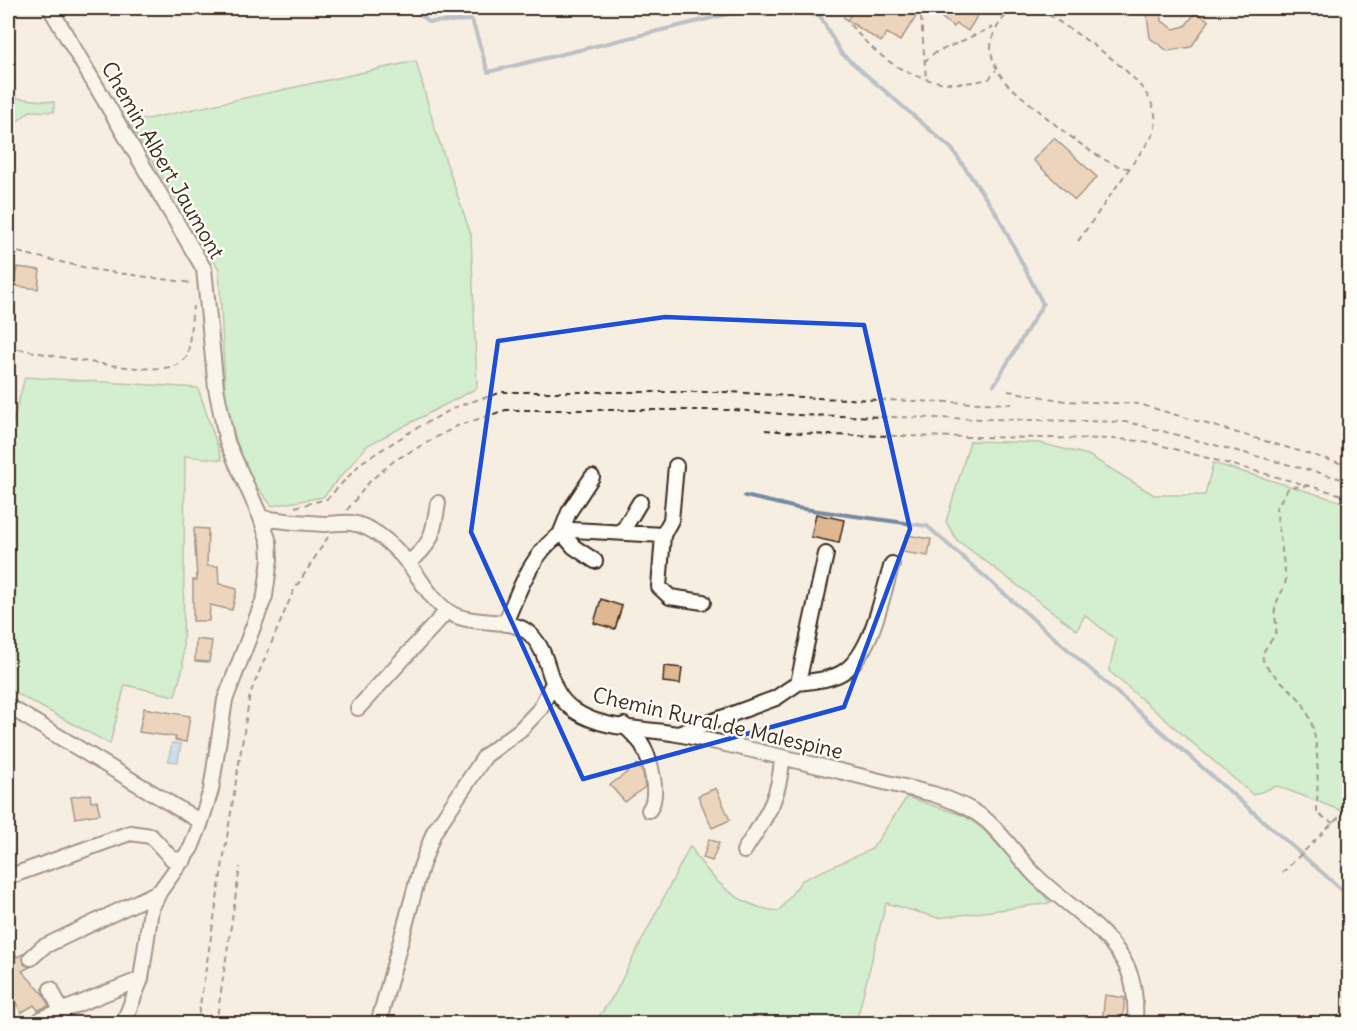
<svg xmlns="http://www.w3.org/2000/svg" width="1357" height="1031" font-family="Delius,sans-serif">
<rect width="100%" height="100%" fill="#f7eee2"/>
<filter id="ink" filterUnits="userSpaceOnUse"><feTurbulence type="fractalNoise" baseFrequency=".0167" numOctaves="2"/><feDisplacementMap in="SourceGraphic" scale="12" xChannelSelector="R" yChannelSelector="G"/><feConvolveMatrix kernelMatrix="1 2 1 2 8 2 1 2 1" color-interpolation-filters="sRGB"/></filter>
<g filter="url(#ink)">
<!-- green -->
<path fill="#a8eeba" stroke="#728c6c" stroke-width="1.5" d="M421 8H471L436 17 422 11Z
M416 61 435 129 471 235 477 388 368 445 323 497 272 506 246 473 226 407 219 269 129 123Z
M8 97 54 102V112L30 111 8 129Z
M25 377 198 388 222 460 185 456 183 667 175 696 125 685 110 744 8 689V440Z
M970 441 1040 443 1088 455 1154 495H1205L1213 463 1349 504 1350 799 1340 810 1277 786 1253 795 1109 671 1116 640 1085 615 1077 630 957 540 946 522Z
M907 797 965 816 984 830 1051 903 938 918 886 903 856 1023H594L614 995 690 846C710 879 738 908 779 911L802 880 872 849Z"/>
<!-- water -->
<path fill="#9bc8f5" stroke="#75899f" stroke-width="1.5" d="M172 743 181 744 178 762 168 761Z"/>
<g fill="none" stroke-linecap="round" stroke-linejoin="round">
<!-- stream -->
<path stroke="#75899f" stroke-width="4" d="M417 8 419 14 429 22 472 20 488 72 753 8
M783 8 820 16 841 53 952 149 998 216 1043 304 994 385
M745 496 797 508 927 526 1350 897"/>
</g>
<!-- building -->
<path fill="#dfb790" stroke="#3b2a1e" stroke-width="1.5" d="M855 8H922L900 41 887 33 881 42 847 20Z
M929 8H982L968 31 956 23 954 27Z
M1146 8H1161L1162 21 1174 29 1185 26 1196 12 1209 21 1191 47 1168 51 1150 38Z
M1054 138 1097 177 1075 200 1033 160Z
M17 267 40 270 38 289 8 285V271L16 274Z
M816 514 844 520 839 543 811 537Z
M194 528 208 529 207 566H218L219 584 237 589 232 610 210 605 209 621H193V580H197Z
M907 535 931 539 928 556 902 552Z
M601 599 622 606 615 629 594 623Z
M196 639 212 641 209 662 195 661Z
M664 666 682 668 680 684 663 682Z
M144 708 190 716 186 742 175 740 176 737 139 732Z
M637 765 643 772 645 787 625 802 610 785Z
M716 788 730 820 712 828 698 796Z
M90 794 91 802 97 801 100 814 75 818 71 797Z
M709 839 719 843 712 861 703 858Z
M8 938 17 957 23 954 24 964 30 967 22 971 44 995 49 1006 38 1010 34 1005 21 1013 13 996 8 999Z
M1105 995 1125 998 1122 1023H1102Z"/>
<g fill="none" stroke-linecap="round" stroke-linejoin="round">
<defs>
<path id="minor" d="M50 8 204 269 216 388 227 442 261 518 269 542 270 559 265 596 225 700 211 790 200 825 191 848 160 891 151 909 141 979 123 1024
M592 477 569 512 561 532 574 547 595 561
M261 518C282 521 303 523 324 524 333 524 342 522 351 523 374 526 395 547 409 564 422 581 434 605 454 615 477 626 512 616 531 635 554 658 544 690 575 711 603 730 645 728 677 734 762 750 848 774 933 794 952 800 970 807 986 820 1004 836 1018 857 1035 875 1065 905 1110 929 1128 969 1135 985 1136 1006 1135 1024
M622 532 640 502
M663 535 659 587 670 597 703 602
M826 554 798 683C812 681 831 680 843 672 872 654 882 595 892 564
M408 563C433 544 433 533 438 503
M505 624C517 594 538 536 573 530L663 535 671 520 676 466
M8 706 201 822
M358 708 447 611
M624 725C630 732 638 738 643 746 651 762 660 796 649 810
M678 734 776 698 798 683
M744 851C766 816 779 801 782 759
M8 877 130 833 151 836 172 859 184 860
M31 958 43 947 160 891
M51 989 61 1011
M41 1019 141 979
M378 1024 421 867 434 832 485 756 520 730 540 709 552 685"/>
</defs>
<!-- minor casing -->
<use href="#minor" stroke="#3b2a1e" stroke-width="18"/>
<!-- path -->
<path stroke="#3b2a1e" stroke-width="2" stroke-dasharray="6 4.5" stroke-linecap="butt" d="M837 8C875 59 920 96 989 79L996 70
M996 8H1011
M1013 8C987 33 983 54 1007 84 1032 104 1100 168 1129 168
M1040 8C1073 35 1173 84 1153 135L1076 244
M921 17 926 78
M924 62 933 54 993 27
M8 250 96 270 192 283
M8 347C43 353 143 376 174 366 180 364 185 360 188 355L193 306
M1008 391 1066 401 1139 404 1350 466
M765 430 827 435 1119 439 1149 442 1350 497
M1309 486 1289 487 1276 508 1286 579C1284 592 1276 599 1275 609 1273 618 1280 627 1274 636 1270 644 1261 650 1263 660 1265 670 1294 690 1303 704 1322 735 1317 778 1317 813L1333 823
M295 507 327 499 362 462 415 429 458 406 503 392H731L815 398 1015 404
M347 510 371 480 395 460 457 426 506 410H735L795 415 1128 422 1350 481
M1282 873 1350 806
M197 1024 250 694 293 592 328 537
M216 1024 240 867"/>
<!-- minor -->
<use href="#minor" stroke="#fdfcf7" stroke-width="14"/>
</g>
</g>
<!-- marked area -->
<path d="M0 0H1357V1031H0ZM665 317 864 325 910 529 844 707 583 779 471 532 498 341Z" fill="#f7eee2" fill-opacity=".55" fill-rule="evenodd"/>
<path fill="none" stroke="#1d4ed8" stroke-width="4.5" stroke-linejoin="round" d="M665 317 864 325 910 529 844 707 583 779 471 532 498 341Z"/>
<g text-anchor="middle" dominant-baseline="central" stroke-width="5" stroke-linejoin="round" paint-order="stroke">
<!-- street labels -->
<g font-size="21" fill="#3b2a1e" stroke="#fdfcf7">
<text transform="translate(163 160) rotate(60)">Chemin Albert Jaumont</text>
<text transform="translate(718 723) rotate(13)">Chemin Rural de Malespine</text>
</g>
</g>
<!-- margin -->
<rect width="1357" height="1031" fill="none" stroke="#fdfcf7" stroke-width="30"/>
<rect x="15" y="15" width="1327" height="1001" fill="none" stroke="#3b2a1e" stroke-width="2" filter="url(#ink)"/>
</svg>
